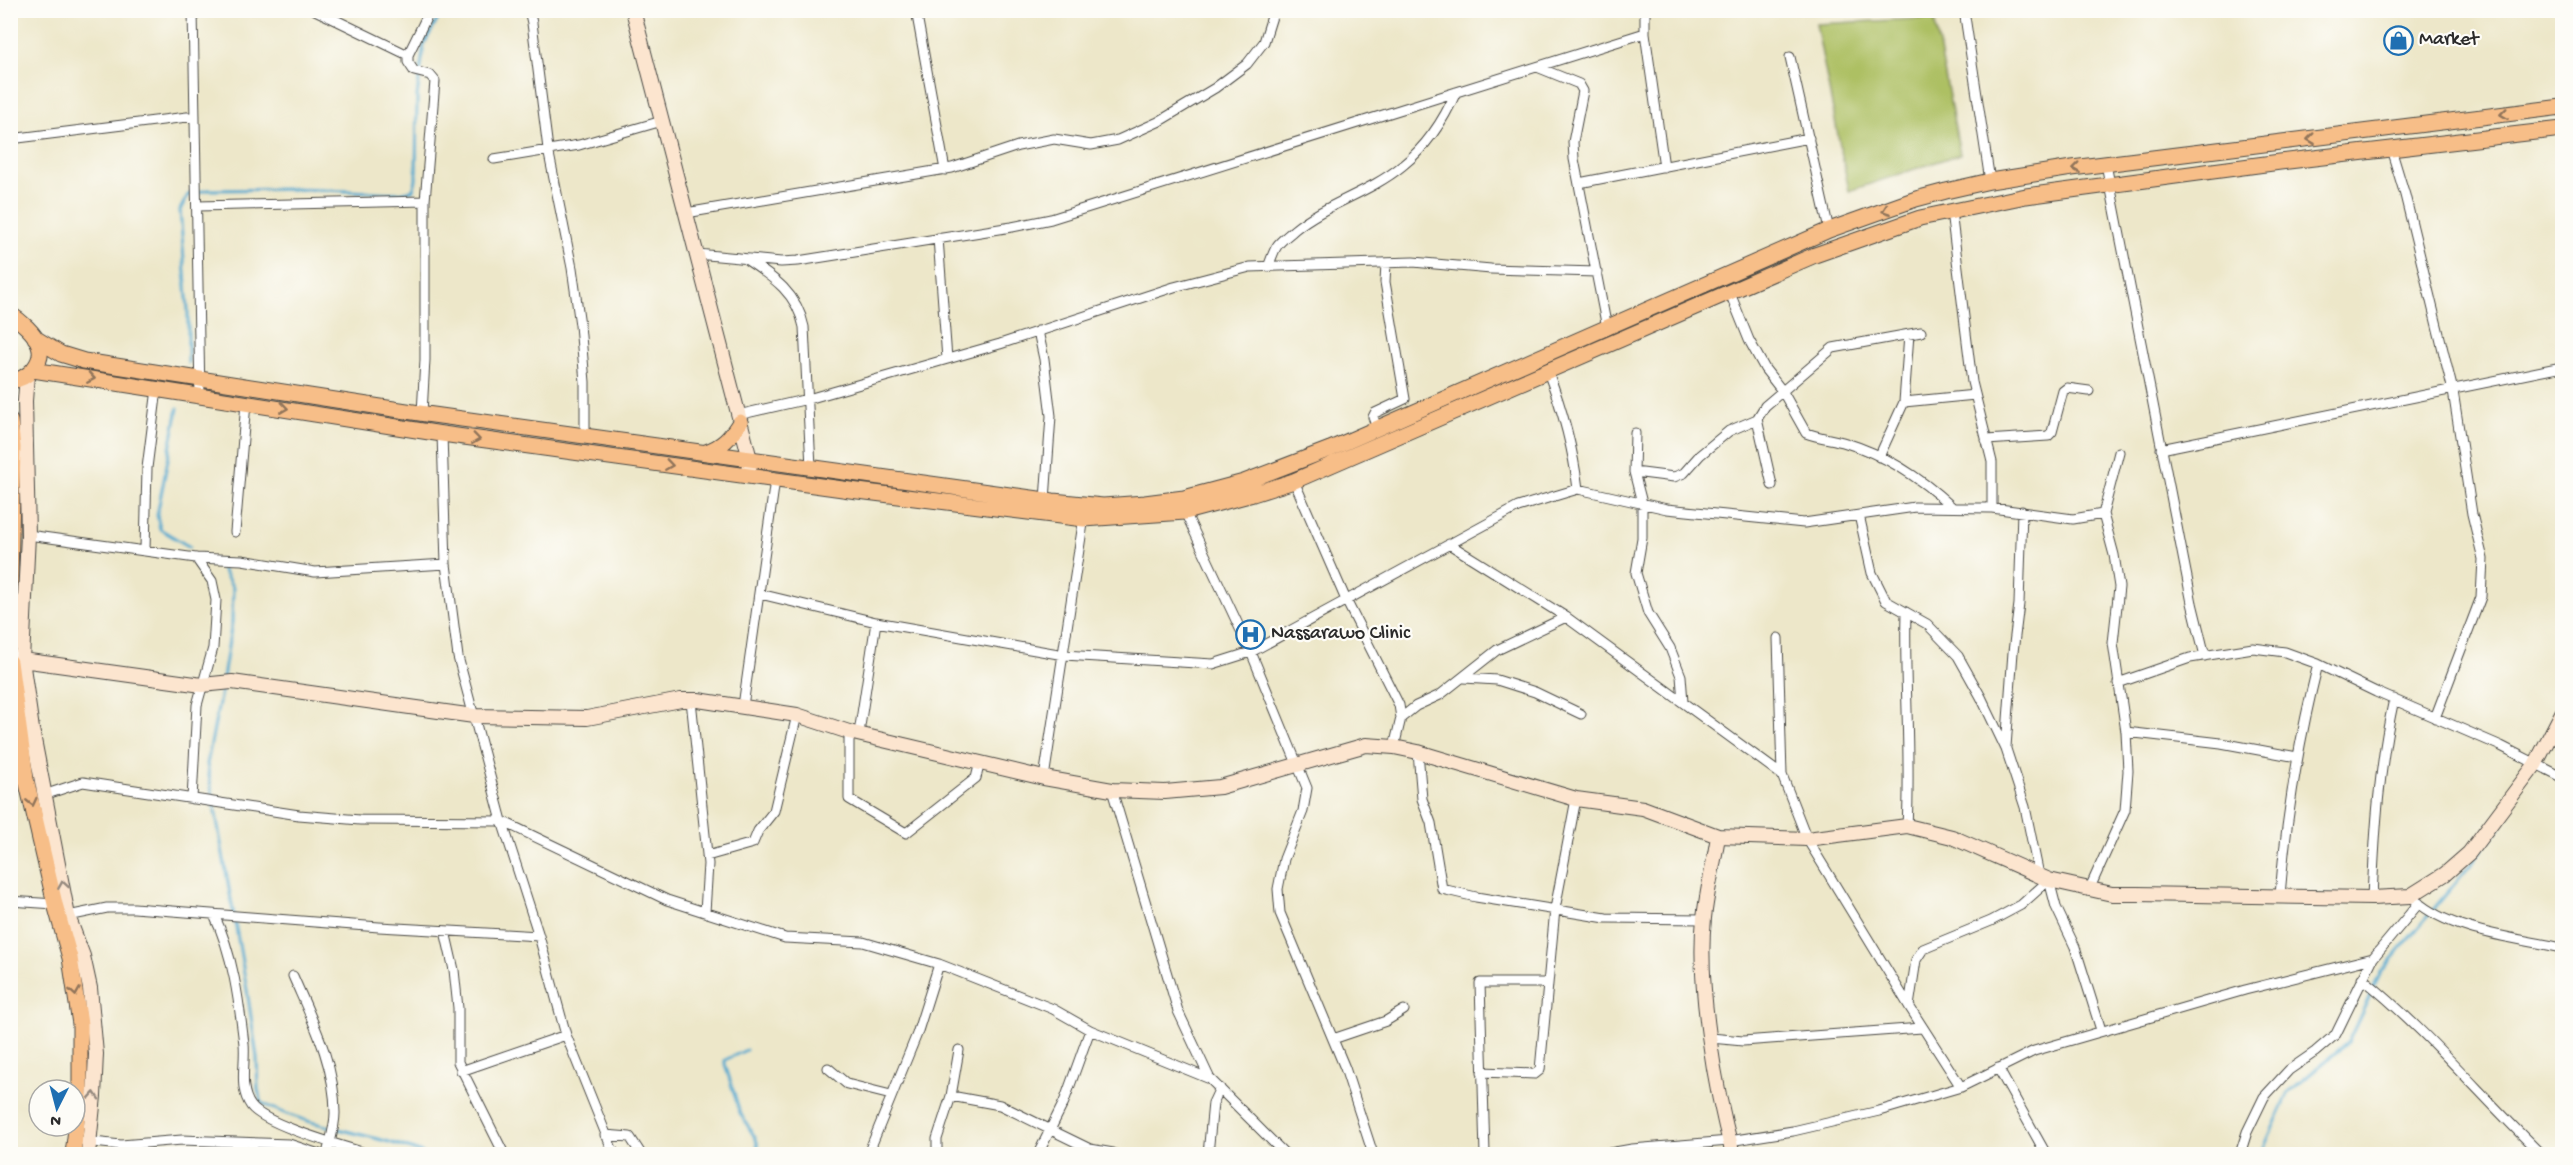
<svg xmlns="http://www.w3.org/2000/svg" width="2573" height="1165" font-family="'Gochi Hand',sans-serif">
<rect width="100%" height="100%" fill="#fdfcf7"/>
<filter id="ink" filterUnits="userSpaceOnUse"><feTurbulence type="fractalNoise" baseFrequency=".0167" numOctaves="2"/><feDisplacementMap in="SourceGraphic" scale="12" xChannelSelector="R" yChannelSelector="G"/><feConvolveMatrix kernelMatrix="1 2 1 2 8 2 1 2 1" color-interpolation-filters="sRGB"/></filter>
<filter id="wash" filterUnits="userSpaceOnUse"><feTurbulence type="fractalNoise" baseFrequency=".008" numOctaves="4" result="noise"/><feDisplacementMap in="SourceGraphic" scale="24" xChannelSelector="R" yChannelSelector="G"/><feGaussianBlur stdDeviation="1.35" result="paint"/><feColorMatrix in="noise" values="0 0 0 0 0 0 0 0 0 0 0 0 0 0 0 0 0 1.4 0 .05"/><feComposite in="paint" operator="in"/></filter>
<g filter="url(#wash)">
<rect width="100%" height="100%" fill="#ede7c9"/>
<!-- green -->
<path fill="#adc064" stroke="#6c7648" stroke-width="1.5" d="M1934 18 1960 154 1849 191 1816 24Z"/>
<g fill="none" stroke-linecap="round" stroke-linejoin="round">
<!-- stream -->
<path stroke="#52a9cf" stroke-width="3" d="M188 363V310L180 210 188 195 207 190 296 189 399 193 413 190 416 180 417 96 424 44 443 10
M178 408 157 515 160 529 190 547
M222 569 233 588 232 622 223 678
M222 687 207 764 247 990 257 1057 258 1090 262 1103C312 1129 372 1132 424 1154
M746 1050 725 1060V1064L740 1113 756 1139 760 1154
M2261 1154 2289 1092 2348 1042 2381 972 2472 863 2508 816"/>
</g>
</g>
<g filter="url(#ink)">
<g fill="none" stroke-linecap="round" stroke-linejoin="round">
<defs>
<path id="street" d="M193 10 200 396
M315 10 408 55 430 10
M529 10 532 23 548 149 572 268 580 325 585 382V436
M916 10 945 170
M1645 10V33L1664 167
M1964 10 1990 181
M408 55V62L414 71 430 75 435 81 425 201V360L422 413
M1790 57 1829 230
M1537 67 1579 84 1583 91 1573 142 1574 159 1607 328
M10 139 195 116
M2391 149 2405 195 2453 391 2472 514 2483 559 2481 597 2435 718
M494 159 579 145 662 121
M2106 164 2192 603 2205 656
M1579 183 1809 138
M198 206 425 201
M1951 211 1972 382 1992 462V508
M686 213 952 168 1018 146 1054 139 1091 145 1118 140 1158 122 1215 88 1247 64 1264 42 1274 10
M938 238 947 359
M697 254 781 262 798 261 1012 227 1051 219 1645 33
M747 260C774 278 797 293 804 327L811 467
M1268 267C1271 260 1273 252 1277 246 1281 240 1289 235 1294 230 1327 203 1369 193 1402 166 1427 146 1444 120 1456 92
M1730 293 1749 340 1765 369 1783 392 1806 433C1819 438 1833 439 1846 443 1886 455 1922 479 1952 507
M1038 331 1044 359 1051 416 1045 500
M1548 372C1563 411 1573 448 1578 489
M1904 402 1975 395
M738 415 808 399 1000 344 1174 287 1250 267 1413 262 1491 269 1597 272
M1377 428 1373 417 1375 413 1405 399 1385 282 1386 263
M1635 433 1634 472 1642 503V538L1636 573 1648 613 1670 648 1681 676 1683 702
M442 434 446 564 458 657 502 821 539 936 566 1035 614 1154
M1986 440 2048 436 2052 432 2063 391 2067 388 2089 391
M2161 449 2562 367
M1879 457 1904 402 1909 334
M1634 472 1674 477 1684 473 1700 455 1729 431 1757 419
M1294 481 1346 600 1399 705 1401 718 1394 747
M1772 485 1757 419 1765 406 1833 348 1921 332
M1185 512 1251 652 1307 788 1303 811 1284 859 1278 889 1280 913 1345 1068 1373 1154
M1859 515 1872 573 1886 601 1927 624 1958 656 1981 697 2006 749 2025 807 2039 875
M235 532 246 403
M28 535 196 558 242 560 315 572 446 564
M1449 544 1566 617 1782 775 1807 839 1909 1006 1961 1087
M145 550 147 468 157 389
M760 594 876 622 1064 655 1213 664 1251 652 1518 507 1578 489 1667 509 1804 523 1915 507 1992 508 2073 519 2103 514 2119 452
M1906 612C1904 683 1911 755 1907 826
M1778 638 1782 775
M10 652 22 660
M1464 678 1497 680 1535 692 1581 714
M2118 683 2190 658 2253 648 2285 652 2318 664 2376 692 2501 746 2562 777
M691 700 708 864 705 912
M743 706 775 480
M1401 718 1416 706 1440 695 1497 650 1566 617
M849 732V799L906 833 976 778 980 762
M2126 732 2221 743 2297 757
M859 733 876 622
M2006 747 2013 652 2019 604 2022 511
M1418 752 1422 799 1431 823 1442 889 1476 897 1606 918 1704 919
M10 778 26 779
M1044 778 1084 517
M1112 790 1178 1011 1210 1079
M44 795 83 782 299 815 360 820 502 821 667 900 785 938 863 942 939 964 1053 1009 1090 1030 1210 1079 1285 1154
M192 799 197 705 213 648 216 600 212 581 196 558
M707 856 753 843 758 831 774 811 797 715
M2089 890 2125 810 2128 771 2126 732 2113 643 2119 587 2114 555 2103 514
M2280 895C2286 817 2299 740 2318 664
M2372 898C2375 829 2379 767 2394 699
M2415 900C2450 932 2517 938 2562 948
M10 901 55 904
M214 915C233 954 239 1001 244 1044 246 1064 238 1088 251 1106 265 1125 343 1146 368 1154
M68 916 107 908H134L379 927 539 936
M445 931 454 970 458 1008V1062L504 1154
M293 976C312 1020 335 1064 335 1113 335 1127 330 1141 327 1154
M2362 978C2428 1031 2481 1096 2541 1154
M1909 1006 1916 960 1923 949 1991 921 2021 905 2049 880 2056 907 2075 947 2101 1030
M1711 1038 1743 1041 1922 1028
M1333 1039 1386 1021 1404 1010
M828 1068 847 1084 891 1095
M1998 1068 2046 1154
M461 1071 566 1035
M1482 1072 1535 1074 1540 1070 1555 909 1576 799
M951 1096 1000 1105 1090 1149 1113 1153
M605 1135 630 1137 641 1154
M84 1141 121 1145 182 1140 289 1144 319 1154
M868 1154 917 1034 939 964
M937 1154V1139L951 1096 959 1050
M1038 1154 1064 1102 1090 1030
M1208 1154 1213 1103 1220 1088
M1485 1154 1480 983H1548
M1604 1154 1632 1149 1729 1141 1793 1131 1879 1111 1961 1087 2034 1051 2245 990 2373 958 2419 903
M2240 1154 2247 1132 2264 1097 2289 1070 2315 1052 2336 1034 2373 958
M2561 1154 2562 1151"/>
<path id="secondary" d="M633 10 750 459 749 476
M27 375 25 401 28 535 22 660 32 729 68 916 83 956 90 988 96 1054 94 1096 88 1154
M22 660 202 685 232 682 474 716 587 718 681 700H698L797 715 849 732 1044 778 1112 790 1165 792 1220 787 1366 745 1394 747 1418 752 1576 799 1643 808 1718 836 1807 839 1907 826 1952 837 2049 880 2112 894H2137L2372 898 2410 896 2445 874 2469 853 2535 765 2562 713
M1718 836C1714 863 1707 891 1704 918 1697 985 1715 1089 1733 1154"/>
<path id="primary" d="M10 314C20 320 36 334 39 345 45 363 27 380 10 381
M35 338 61 354 84 361 426 414 1053 501 1103 506 1145 503 1184 498 1244 482 1330 449 1829 230 1916 199 1946 191 1990 181 2072 168 2562 107
M33 370 442 434 850 490 1084 519 1185 512 1253 494 1294 481 1815 255 1920 218 2026 196 2280 162 2562 129
M10 421 13 447 10 581
M706 452C723 446 730 438 740 422
M10 662 26 779 55 904 70 958 80 1024V1096L73 1154"/>
</defs>
<!-- street casing -->
<use href="#street" stroke="#484743" stroke-width="11"/>
<!-- secondary casing -->
<use href="#secondary" stroke="#484743" stroke-width="16"/>
<!-- primary casing -->
<use href="#primary" stroke="#484743" stroke-width="17"/>
<!-- street -->
<use href="#street" stroke="#fff" stroke-width="9"/>
<!-- secondary -->
<use href="#secondary" stroke="#fce5cf" stroke-width="14"/>
<!-- primary -->
<use href="#primary" stroke="#f7be88" stroke-width="15"/>
</g>
<!-- one-way arrows -->
<defs><path id="oneway-chevron" d="M-2-3.5L2.5 0L-2 3.5" fill="none" stroke-width="1.6" stroke-linecap="round" stroke-linejoin="round" transform="scale(1.5)"/></defs>
<g stroke="#91745a">
<use href="#oneway-chevron" transform="translate(2504 114) rotate(173)"/>
<use href="#oneway-chevron" transform="translate(2311 139) rotate(173)"/>
<use href="#oneway-chevron" transform="translate(2076 168) rotate(173)"/>
<use href="#oneway-chevron" transform="translate(1886 210) rotate(160)"/>
<use href="#oneway-chevron" transform="translate(91 378) rotate(9)"/>
<use href="#oneway-chevron" transform="translate(284 408) rotate(8)"/>
<use href="#oneway-chevron" transform="translate(476 439) rotate(8)"/>
<use href="#oneway-chevron" transform="translate(669 465) rotate(8)"/>
<use href="#oneway-chevron" transform="translate(32 802) rotate(77)"/>
<use href="#oneway-chevron" transform="translate(75 992) rotate(81)"/>
</g>
<g stroke="#94887d">
<use href="#oneway-chevron" transform="translate(63 885) rotate(-99)"/>
<use href="#oneway-chevron" transform="translate(94 1096) rotate(-86)"/>
</g>
</g>
<!-- icons -->
<defs>
<symbol id="shop-ring" viewBox="-11 -11 22 22"><circle r="9.5" fill="#fdfcf7" stroke="#1f6fb2" stroke-width="1.5"/><path d="M-5-2.5h2.3a2.7 3.5 0 0 1 5.4 0H5L5.5 6h-11ZM-1.5-2.5h3a1.5 2.3 0 0 0-3 0Z" fill="#1f6fb2"/></symbol>
<symbol id="hospital-ring" viewBox="-11 -11 22 22"><circle r="9.5" fill="#fdfcf7" stroke="#1f6fb2" stroke-width="1.5"/><path d="M-5-5h3v3.5h4V-5h3V5h-3V1.5h-4V5h-3Z" fill="#1f6fb2"/></symbol>
</defs>
<g fill-rule="evenodd">
<use href="#shop-ring" x="2382" y="24" width="33" height="33"/>
<use href="#hospital-ring" x="1234" y="618" width="33" height="33"/>
</g>
<g text-anchor="middle" dominant-baseline="central" stroke-width="4.5" stroke-linejoin="round" paint-order="stroke">
<!-- poi labels -->
<g font-size="20" fill="#2b2b2b" stroke="#fdfcf7" text-anchor="start">
<text x="2419" y="40">Market</text>
<text x="1271" y="634">Nassarawo Clinic</text>
</g>
</g>
<!-- margin -->
<rect width="2573" height="1165" fill="none" stroke="#fdfcf7" stroke-width="36"/>
<!-- north arrow -->
<g transform="translate(57 1108) rotate(186)"><circle r="28" fill="#fdfcf7" stroke="#a9a8a5" stroke-width="1.5"/>
<path d="M0-4.5L10 22L0 15L-10 22Z" fill="#1f6fb2"/>
<text y="-9" font-size="16" font-weight="bold" text-anchor="middle" fill="#2b2b2b">N</text>
</g>
</svg>
